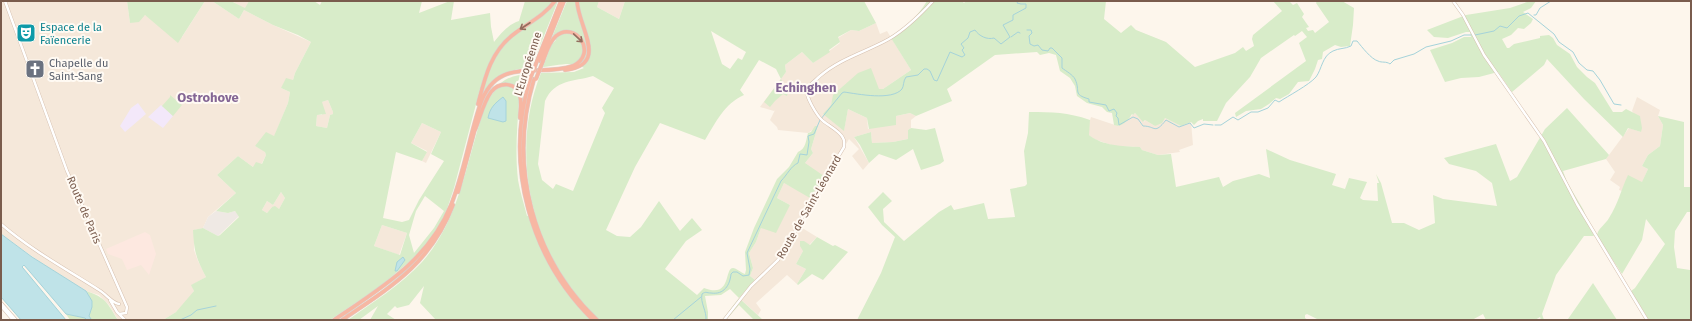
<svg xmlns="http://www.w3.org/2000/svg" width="1692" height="321" font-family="'Fira Sans',sans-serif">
<rect width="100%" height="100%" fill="#fdf6ec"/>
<!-- residential -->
<path fill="#f5e8da" d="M1 1H127L130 23 145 15 182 37 205 1H212L239 19 244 10 273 25 311 42 295 73 293 80 281 88 290 92 288 103 274 137 255 146 265 151 266 155 261 165 253 167 238 156 217 175 236 193 208 217 203 228 194 230V250L198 261 206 277 192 285 194 291 184 305 176 312 163 320H118L109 305 99 295 86 291 40 262 1 234Z
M232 1H249L245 9Z
M599 1H625L619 19 597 7Z
M876 23 880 34 887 31 911 70 883 89H879L851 81 834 95 831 105 844 130 848 109 867 118 868 129 896 116 910 113 916 116 911 120V128L908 130V139L893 142 872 143 871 132 854 137 869 163 863 170 852 156 859 149 849 139 799 226 817 237 803 251 796 264 806 269 797 284 787 275 756 303 761 310 758 315 739 298 755 280 750 276 753 268 749 253 756 242 761 228 790 205 777 198 784 183 796 189 805 163 813 153 811 149 818 126 808 133 778 130 777 127 770 120 775 110 774 111 760 107 786 72 785 65 802 52 813 63 840 43 838 38 851 30 859 31Z
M1637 97 1660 110 1658 116 1663 125 1660 146 1648 155 1642 166 1648 169 1642 183 1628 176 1622 191 1619 190 1620 187 1610 180 1615 172 1606 159 1629 128 1641 132 1640 117 1635 115 1632 111Z
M328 100 333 112V114L330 115 327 128 316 126 317 115H322V102Z
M1135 113 1144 122 1145 120 1155 126 1165 118 1181 126 1191 122 1193 145 1179 150 1180 152 1158 155 1142 150 1140 147 1114 146 1094 139 1089 135 1088 127 1091 117 1118 126Z
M422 123 441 132 426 163 422 161 427 151 411 143Z
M281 192 285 198 279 209 272 207 267 213 262 210 267 201 273 205Z
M382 225 407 233 399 255 374 246Z"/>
<!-- commercial -->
<path fill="#fde8e0" d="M145 232 150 235 156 254 149 275 141 265 127 270 122 259 108 254 106 249Z"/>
<!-- industrial -->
<path fill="#efe9e4" d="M216 211 228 213 235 211 239 216 218 236 203 228 208 217Z"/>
<!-- education -->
<path fill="#f3e8fa" d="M138 103 146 114 125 132 120 126 131 108Z
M161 105 173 116 163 128 148 117Z"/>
<!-- green -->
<path fill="#d8ecc9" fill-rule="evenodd" d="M127 1H205L178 43 145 15 139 22 130 23Z
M212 1H231L245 8 249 1H314L320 5 322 1H422L419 13 450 1H454L451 20 490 13 491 27 494 42C501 33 509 24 519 21L525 1H558L531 68C512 68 497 75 485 90L480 89 454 188 446 212 439 226 426 245 415 257 378 288 330 320H163L176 312 194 291 191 285 206 277C196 258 194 251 193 230L203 228 218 236 220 235 239 217 235 211 228 213 216 211 236 193 217 175 238 156 253 167 256 162 262 164 266 155 265 152 255 146 266 132 274 136 288 103 290 92 281 88 286 78 293 80 295 73 311 42 298 35 273 25 244 10 239 19ZM328 100 333 112V114L330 115 327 128 316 126 317 115 326 114 322 102ZM422 123 441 132 431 154 444 161 419 200 409 220 402 222 383 218 396 152 422 161 427 152 411 143ZM281 192 285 198 279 209 275 206 272 207 267 213 262 210 267 201 273 205ZM425 196 444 211 434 228 414 253 409 235 416 211ZM382 225 407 233 400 255 374 246Z
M567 1H599L597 7 619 19 625 1H864L876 23 859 31 851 30 838 37 840 42 829 50 830 52 813 63 802 52 785 65 786 72 781 79 788 92 787 96 783 94 775 101 770 107 764 102 781 79 776 69 759 60 740 90 744 95C724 104 716 122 705 140L660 123 635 167 606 230 617 236 630 237 641 227 659 201 680 231 692 218 702 230 686 241 665 269 697 295 704 288C732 299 724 268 733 268 736 268 742 273 745 274L746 270 745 252 754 228 777 179 789 167 798 152C806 149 806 140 808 133L811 132 815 126H818L811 149 813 153 805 163 824 176 810 198 784 183 777 198 790 205 776 233 761 228 756 242 749 253 753 268 750 276 755 280 739 298 763 320H754L739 305 726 320H722L739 298 730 289 721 295 705 296 708 312V320H436L420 303 424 286 409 305 397 308 395 306 387 314 396 320H370L378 306 359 320H348C373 302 401 285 422 262 457 223 465 170 480 122 483 112 486 100 494 92 497 88 500 88 501 83 509 76 519 75 529 74L522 102H519C517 128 515 154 518 180 520 192 524 204 527 216L535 214C522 168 523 117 541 73L574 72 584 68C574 60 555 66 543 67L551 45 556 40 552 37ZM711 31 746 52 742 60 738 58 730 69 722 64ZM593 76 614 88 602 108 605 113 573 191 556 184 553 189 542 180 538 164 545 101C555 79 573 82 593 76Z
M927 1H962L964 3 966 1H1106L1104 19 1121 33 1131 25 1136 30 1166 42 1195 67 1235 53 1243 47 1246 51 1254 46 1252 39 1253 35 1282 11 1273 1H1289L1293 5 1297 3 1304 14 1302 17 1309 27 1306 28 1308 31 1313 30 1315 33 1329 22 1316 3 1317 1H1342L1354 8 1353 25 1350 46 1341 47 1335 45 1323 52 1322 59 1318 60 1315 69 1309 81 1298 82 1289 94 1280 99 1276 98 1269 104 1261 109 1246 111 1236 117 1235 113 1306 61 1299 43 1307 37 1302 31 1295 36 1294 35 1261 58 1250 77 1226 103 1217 121H1203V119L1198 121 1194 125 1191 122 1181 126 1165 118 1162 123 1155 126 1145 120 1143 122 1135 113 1133 115 1132 114C1128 120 1125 124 1118 126L1114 125 1112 113 1107 112 1102 107 1087 103 1077 96 1075 86 1070 78 1060 71 1056 55 1049 53 1040 55 1037 52 995 55 947 89 952 101 916 116 910 113 896 116V125L869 129 867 118 848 109 844 131 823 114 831 105 833 95 858 73 871 68 879 89H883L911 70 891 38C905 28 918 16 927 1Z
M1530 1H1536L1531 8 1523 12 1533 19 1531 23 1524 29 1518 28 1511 35 1502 39 1507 48H1509L1514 44 1540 38V36L1549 35 1553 38 1557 45 1570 54 1577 67 1587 77 1595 83 1613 112H1622L1626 109 1640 116 1642 128 1641 132 1628 128 1623 137 1584 99 1547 59 1544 65 1512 92 1498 72 1479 77 1461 78 1445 82 1430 50 1452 43 1464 37H1471L1470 32H1466L1448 38 1434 37 1427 30 1466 15 1510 8Z
M170 95 182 105 173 116 162 106 170 97Z
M1567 108 1609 155 1606 159 1563 171 1567 182 1583 209 1594 236H1584L1556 275 1542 314 1544 320H1541L1540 317 1535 320H1486L1483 314 1472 320H1319L1307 314 1305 315V318L1308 320H857L881 273 895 237 882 225 868 207 883 192 892 201 883 209 884 222 904 241 939 212 951 205 954 210 984 203 988 219 1015 217 1010 189 1025 186 1027 184 1024 151 1028 133 1029 112C1053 112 1067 112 1090 120L1089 135C1103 146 1122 146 1140 147L1142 150 1158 155 1171 154 1176 187 1219 177 1223 187 1233 181 1259 174 1270 178 1266 149 1290 160 1336 174 1332 185 1345 189 1349 178 1367 182 1360 198 1363 200 1378 201 1377 183H1379L1376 174 1381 183 1392 223H1404L1419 230 1435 223 1433 195 1443 199 1497 206 1492 183 1476 171 1449 164 1444 158 1496 144 1510 181 1517 177 1545 129Z
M1658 116 1684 122V187H1691V212H1687L1675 231 1674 247 1677 268 1690 270 1691 320H1644L1647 317 1631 291 1635 288 1665 244 1646 219 1642 240 1622 274 1597 236C1597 229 1606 224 1609 218 1618 204 1621 190 1628 175L1642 182 1648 169 1642 166 1648 155 1660 146 1663 125Z
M911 128 926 130 935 128 944 161 940 164 921 170 913 149 896 160 879 154 869 163 860 145 854 137 871 132 872 143 893 142 908 139V130Z
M817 237 833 246 835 245 848 252 823 280 812 274 798 285 797 284 806 269 796 264 803 251 800 246V241H804L810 245Z
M1593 283 1617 320H1568V319Z
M86 291C107 298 107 303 118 320H89L91 319 89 316C92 305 93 300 86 291Z
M66 314 85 318 87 320H70Z"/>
<!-- water -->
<path fill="#bfe3e8" stroke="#a5d3da" d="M503 97 506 101V121L503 122 488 118C490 108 494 104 503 97Z
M1 234 32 257 86 291 92 301V307L89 316 91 319 87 320 85 318 66 314 24 265 22 267 23 268 66 320H21L1 297Z
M403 257 405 260 397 271H395L397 262Z"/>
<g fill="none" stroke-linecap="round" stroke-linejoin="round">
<!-- stream -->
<path stroke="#a5d3da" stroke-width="1" d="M1534 15H1536L1540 8 1551 1
M1027 30H1031L1032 33 1029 36 1030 44 1034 46 1038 45 1042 50 1048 51 1050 48H1052L1062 58V68C1066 71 1073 75 1075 79 1081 92 1072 94 1089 99V102L1106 105 1109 111 1114 109 1117 113 1116 116 1118 118 1119 125 1133 117 1138 119 1143 126C1156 126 1154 135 1166 120L1179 127 1190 123 1194 128 1204 124 1213 125
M1475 35 1494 31 1500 26 1507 28 1519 16 1528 13 1554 34 1559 42 1573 52 1579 63 1587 70 1593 71 1600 80 1614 104 1621 105
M1011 37 1018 32 1020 33
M1215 125H1221L1233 117 1238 120 1251 112H1258L1268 108 1275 100 1279 102C1288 96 1309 85 1316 77 1322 69 1322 56 1333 51 1339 48 1345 49 1351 46L1353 41H1357C1362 47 1371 59 1378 61 1382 63 1386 61 1390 64L1394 60 1414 54 1426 47 1451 41 1464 35H1471
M180 320 191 315 197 310 216 306
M673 320 701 297
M706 320C707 311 700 303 702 294 706 291 706 293 711 293 724 295 730 285 731 274L733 272H737L743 276 749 275 750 269 747 253 781 181C787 175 791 166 798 163L800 154 807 155 809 142 808 136 814 134 820 120 842 93 844 92C858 94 892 101 902 89 904 86 903 81 906 77L918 75 924 69H927L930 71 934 80 937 81 950 52 962 57 965 55 962 50 964 48 961 44 968 38 970 32 975 30C979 36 987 40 994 38L1001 44 1010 37 1003 25 1013 20V15L1026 8V4H1021L1017 3 1018 1"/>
<defs>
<path id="secondary" d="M5 1 67 171 127 307 126 313 119 314
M1453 1 1463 15 1484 55 1544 141 1577 204 1647 320
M1 224C31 250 66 269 99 290 106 294 112 303 119 304
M110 300 117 312 125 320
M1 303 16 320
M1 306 13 320
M724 320 751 286 778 260 795 232 805 212 844 147C844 144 845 141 843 138 840 131 829 126 823 121 817 116 805 96 807 89 810 84 816 80 820 76 841 58 866 52 889 39 906 29 920 15 933 1"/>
<path id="highway" d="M537 61 561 1
M540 61 564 1
M565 70C610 65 578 27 577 1
M530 79C504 165 530 258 593 320
M534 79C508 165 532 258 597 320
M478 104C485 77 491 51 514 34 528 23 544 16 555 1
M475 130C480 118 483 103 491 92 499 82 516 81 520 96 522 103 520 111 520 118
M458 192 475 129
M334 320C381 288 429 260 451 205 464 173 469 138 480 105 497 55 537 78 573 66 599 53 575 20 556 36 549 42 546 53 543 61
M342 320C391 287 431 263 453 205"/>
</defs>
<!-- secondary casing -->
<use href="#secondary" stroke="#d6c0b0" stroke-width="3.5"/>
<!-- highway casing -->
<use href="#highway" stroke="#dad1cd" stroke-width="4.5"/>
<!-- secondary -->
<use href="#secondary" stroke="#fff" stroke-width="2.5"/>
<!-- highway -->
<use href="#highway" stroke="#f7b7a3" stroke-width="3.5"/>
<defs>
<path id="highway-bridge" d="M530 79 537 61
M536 79 543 61"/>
</defs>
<!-- highway-bridge casing -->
<use href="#highway-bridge" stroke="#dad1cd" stroke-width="4.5" stroke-linecap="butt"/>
<!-- highway-bridge -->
<use href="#highway-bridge" stroke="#f7b7a3" stroke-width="3.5"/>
</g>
<!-- one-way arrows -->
<defs><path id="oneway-shaft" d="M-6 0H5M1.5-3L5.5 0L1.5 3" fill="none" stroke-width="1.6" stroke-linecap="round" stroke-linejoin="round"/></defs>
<g stroke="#936e5e">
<use href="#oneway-shaft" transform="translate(525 26) rotate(147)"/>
<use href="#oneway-shaft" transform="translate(578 38) rotate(43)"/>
</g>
<!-- icons -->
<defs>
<symbol id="theatre-square" viewBox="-11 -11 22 22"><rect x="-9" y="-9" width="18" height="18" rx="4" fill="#0f9aa8" stroke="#fffaf3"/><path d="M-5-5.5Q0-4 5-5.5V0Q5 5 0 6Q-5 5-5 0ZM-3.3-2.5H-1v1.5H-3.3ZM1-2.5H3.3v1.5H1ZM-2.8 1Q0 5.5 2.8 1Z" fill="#fff"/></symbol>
<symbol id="church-square" viewBox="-11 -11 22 22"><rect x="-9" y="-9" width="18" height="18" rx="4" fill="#6b7280" stroke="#fffaf3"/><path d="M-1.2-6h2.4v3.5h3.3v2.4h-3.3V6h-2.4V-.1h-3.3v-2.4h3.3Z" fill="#fff"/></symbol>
</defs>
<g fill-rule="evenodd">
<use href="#theatre-square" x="15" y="22" width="22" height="22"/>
<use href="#church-square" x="24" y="58" width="22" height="22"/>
</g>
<g text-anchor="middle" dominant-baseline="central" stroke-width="4" stroke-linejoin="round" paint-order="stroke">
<!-- culture labels -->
<g font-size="11" fill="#0d838f" stroke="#fffaf3" text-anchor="start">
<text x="40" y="27">Espace de la<tspan x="40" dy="13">Faïencerie</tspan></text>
</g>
<!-- worship labels -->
<g font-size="11" fill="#5b616d" stroke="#fffaf3" text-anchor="start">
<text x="49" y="63">Chapelle du<tspan x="49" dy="13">Saint-Sang</tspan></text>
</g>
<!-- street labels -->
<g font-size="11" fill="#7a5c4d" stroke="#fffaf3">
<text transform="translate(528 64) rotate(-72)">L'Européenne</text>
<text transform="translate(809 207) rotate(-60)">Route de Saint-Léonard</text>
<text transform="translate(84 210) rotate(67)">Route de Paris</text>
</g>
<!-- quarter labels -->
<g font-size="13" font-weight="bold" fill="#846695" stroke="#fffaf3">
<text x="806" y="87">Echinghen</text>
<text x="208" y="97">Ostrohove</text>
</g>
</g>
<!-- border -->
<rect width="1692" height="321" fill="none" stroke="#7a5c4d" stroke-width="4"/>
</svg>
